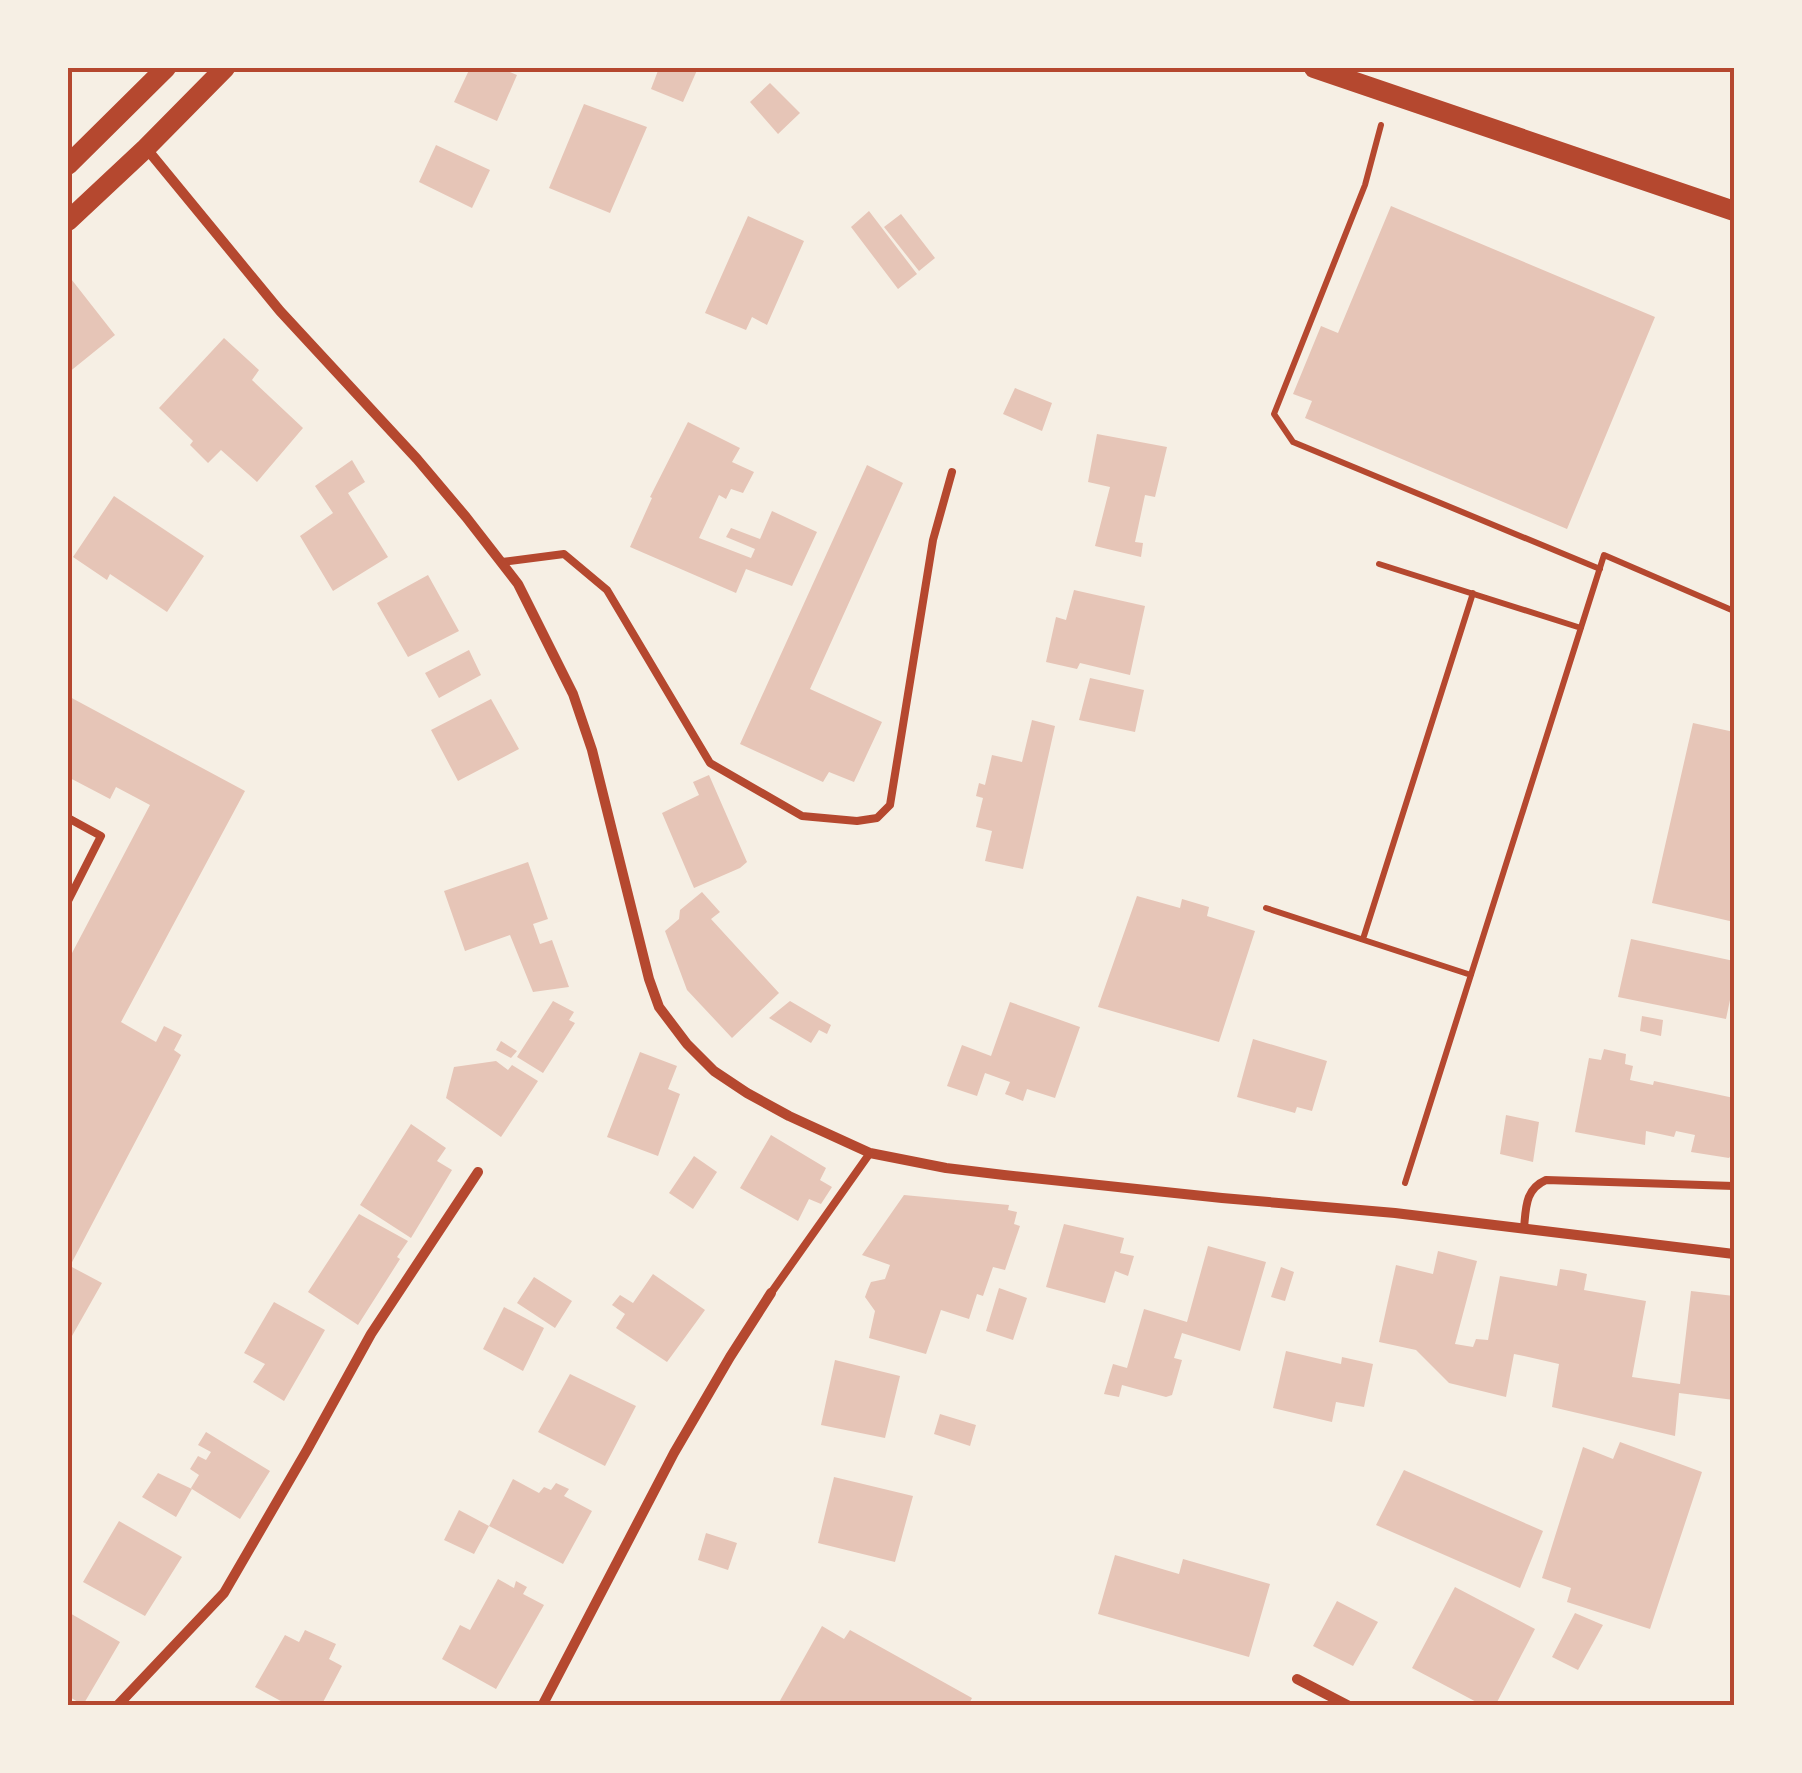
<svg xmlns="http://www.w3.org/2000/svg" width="1802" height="1773" font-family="'Nunito Sans',sans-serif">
<rect width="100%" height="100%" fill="#f6efe4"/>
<!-- building -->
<path fill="#e6c5b7" d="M470 68H500L517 75 497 121 454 102Z
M659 68H698L683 102 651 89Z
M770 83 800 113 778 134 750 102Z
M584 104 647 127 610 213 549 188Z
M436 145 490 170 472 208 419 182Z
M1391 206 1655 317 1567 529 1305 418 1312 401 1293 394 1321 326 1338 333Z
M869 211 917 274 898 289 851 227Z
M901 214 935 258 919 271 884 227Z
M748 216 804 241 767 325 752 317 746 330 705 313Z
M68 275 115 335 68 373Z
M224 338 259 370 252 380 303 428 257 482 221 450 208 463 190 445 193 441 159 408Z
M1015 388 1052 403 1042 431 1003 414Z
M688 422 740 448 732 462 754 472 743 493 731 489 726 499 719 495 699 538 751 558 755 549 726 537 731 528 760 539 772 511 817 532 792 586 746 569 736 593 630 547 652 498 650 497Z
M1097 434 1167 447 1155 497 1145 495 1135 542 1143 543 1141 557 1095 546 1110 487 1088 482Z
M352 460 365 482 348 493 388 557 333 591 300 536 333 513 315 486Z
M867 465 903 483 810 689 882 722 854 782 829 772 823 782 740 744Z
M114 496 204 556 167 612 110 574 107 580 73 557Z
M428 575 459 631 408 657 377 603Z
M1074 590 1145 606 1130 675 1080 663 1077 669 1046 662 1056 617 1066 620Z
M469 650 481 675 439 698 425 673Z
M1090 678 1144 690 1135 732 1079 720Z
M68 696 245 791 121 1022 156 1042 164 1026 182 1035 174 1050 181 1055 70 1266 102 1283 68 1343V950L72 953 150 805 116 787 110 799 68 777Z
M491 699 519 749 458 781 431 730Z
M1032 720 1055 726 1023 869 985 861 992 831 976 827 983 798 976 796 979 783 985 785 992 755 1022 762Z
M1693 723 1734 732V922L1652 903Z
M709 775 747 862 740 868 694 888 662 813 699 795 693 782Z
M528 862 548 919 533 924 540 944 552 940 569 987 533 992 510 935 465 951 444 891Z
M702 892 720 912 711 919 779 993 732 1038 687 990 665 931 679 919 680 910Z
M1137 896 1180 908 1182 899 1209 907 1207 916 1255 931 1219 1042 1098 1007Z
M1631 939 1734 961V981L1726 1019 1618 997Z
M553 1001 574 1012 569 1020 575 1023 543 1073 517 1057Z
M790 1001 831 1025 827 1034 819 1030 811 1043 769 1018Z
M1010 1002 1080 1027 1055 1098 1027 1089 1023 1101 1005 1094 1010 1082 985 1073 977 1096 947 1086 962 1045 991 1056Z
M1642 1016 1663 1020 1661 1036 1640 1031Z
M1253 1039 1327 1061 1312 1111 1297 1107 1295 1113 1237 1097Z
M501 1041 517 1051 511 1058 496 1050Z
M1604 1049 1626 1054 1625 1064 1633 1066 1630 1080 1653 1085 1654 1081 1734 1098V1155L1732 1154 1729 1158 1691 1152 1695 1135 1676 1131 1674 1137 1646 1131 1645 1145 1575 1132 1589 1058 1601 1060Z
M640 1052 677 1066 668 1089 680 1094 658 1156 607 1137Z
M496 1061 508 1070 512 1065 538 1081 501 1137 446 1098 454 1067Z
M1506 1115 1539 1122 1533 1162 1500 1154Z
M411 1124 446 1148 437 1161 452 1170 411 1238 360 1205Z
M771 1135 826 1168 820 1180 832 1187 821 1204 809 1199 798 1221 740 1188Z
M694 1156 717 1172 693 1209 669 1193Z
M904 1195 1009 1205 1008 1210 1017 1212 1014 1224 1020 1226 1005 1270 993 1267 983 1296 977 1294 969 1319 941 1310 926 1354 869 1338 875 1311 865 1297 868 1289 871 1282 885 1279 890 1265 862 1255Z
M359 1214 408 1241 397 1257 400 1259 358 1325 308 1292Z
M1064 1224 1124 1238 1120 1253 1134 1256 1128 1276 1115 1271 1105 1303 1046 1287Z
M1208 1246 1266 1262 1240 1351 1182 1333 1174 1358 1182 1360 1172 1395 1166 1397 1122 1385 1119 1397 1104 1394 1113 1364 1127 1368 1144 1309 1187 1322Z
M1438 1251 1477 1261 1455 1344 1473 1347 1476 1339 1488 1340 1500 1276 1557 1286 1560 1269 1574 1271 1587 1274 1584 1290 1646 1301 1632 1377 1680 1384 1691 1291 1734 1296V1400L1679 1393 1675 1436 1552 1407 1559 1364 1524 1356 1514 1354 1506 1397 1449 1383 1416 1350 1379 1342 1396 1265 1433 1274Z
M1281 1267 1294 1272 1285 1301 1271 1297Z
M653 1274 705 1310 667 1362 616 1328 625 1314 612 1305 620 1295 633 1303Z
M534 1277 572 1301 555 1328 517 1303Z
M999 1288 1027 1298 1013 1340 986 1331Z
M274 1302 325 1330 284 1401 253 1382 265 1364 244 1353Z
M504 1307 544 1328 523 1371 483 1349Z
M1286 1351 1341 1364 1342 1357 1373 1364 1364 1407 1336 1402 1332 1422 1273 1408Z
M835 1360 900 1376 885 1438 821 1425Z
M570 1374 636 1406 605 1466 538 1432Z
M940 1414 976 1425 970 1446 934 1434Z
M206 1432 270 1471 240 1519 192 1489 176 1517 142 1497 158 1473 192 1489 191 1488 199 1475 190 1469 198 1456 206 1460 211 1452 198 1445Z
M1620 1442 1702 1472 1650 1629 1567 1602 1571 1588 1542 1578 1583 1447 1613 1459Z
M1404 1470 1543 1531 1520 1588 1376 1525Z
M834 1477 913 1496 895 1562 818 1543Z
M513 1479 539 1493 544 1487 551 1490 556 1483 569 1489 564 1496 592 1511 563 1564 489 1526Z
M459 1510 489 1526 474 1554 444 1540Z
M119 1521 182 1557 145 1616 83 1582Z
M706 1533 737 1543 728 1570 698 1560Z
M1115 1555 1179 1574 1183 1559 1270 1584 1249 1657 1098 1614Z
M498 1579 514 1588 516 1581 527 1587 523 1594 544 1605 496 1689 442 1659 460 1625 470 1630Z
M1455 1587 1535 1629 1495 1706H1484L1412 1668Z
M1337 1601 1378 1622 1353 1666 1313 1646Z
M68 1612 120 1642 83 1705 68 1696Z
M1575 1613 1603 1625 1578 1670 1552 1657Z
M822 1626 844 1639 850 1630 972 1698 968 1706H777Z
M305 1630 336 1644 329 1659 342 1666 321 1706H290L255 1687 285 1635 299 1642Z"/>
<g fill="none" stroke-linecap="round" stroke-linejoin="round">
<!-- path -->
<path stroke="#b5482f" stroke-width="6" d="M1381 125 1365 185 1274 414 1293 442 1600 569
M1379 564 1581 628
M1266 908 1471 975
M1363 939 1473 593
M1405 1183 1604 555 1734 611"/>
<!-- service -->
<path stroke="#b5482f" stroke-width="8" d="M502 562 564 554 607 590 710 763 802 816 857 821 877 818 890 805 933 540 952 472
M68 818 101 836 68 901
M1524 1228C1526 1208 1525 1189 1546 1180L1734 1186
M771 1293 870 1153"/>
<!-- minor -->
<path stroke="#b5482f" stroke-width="10" d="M146 148 280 311 417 459 466 517 518 584 573 694 592 750 649 979 659 1007 687 1044 714 1071 747 1093 789 1116 870 1153 946 1168 1004 1175 1222 1198 1395 1213 1734 1254
M1297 1679 1349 1706
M117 1706 224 1593 307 1450 371 1334 478 1172
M542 1706 674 1453 730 1357 771 1293"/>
<!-- secondary -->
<path stroke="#b5482f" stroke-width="20" d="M1314 68 1734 211
M68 165 166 68
M68 221 146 148 225 68"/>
</g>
<!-- border -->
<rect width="1802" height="1773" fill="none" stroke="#f6efe4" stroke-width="140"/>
<rect x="70" y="70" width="1662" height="1633" fill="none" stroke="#b5482f" stroke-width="4"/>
</svg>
